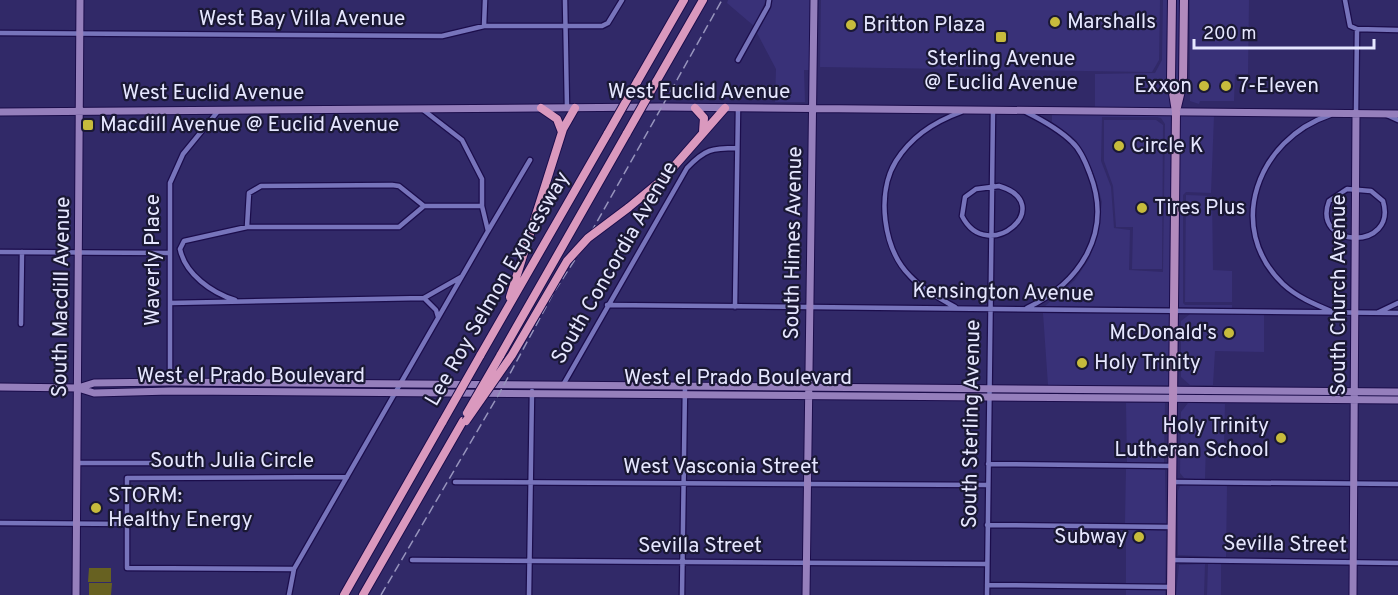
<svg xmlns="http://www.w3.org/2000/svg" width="1398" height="595" font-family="Overpass,sans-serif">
<rect width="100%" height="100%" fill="#312968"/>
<!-- built -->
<path fill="#393178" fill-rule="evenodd" d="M728 0H766L754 26 727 3Z
M772 0H811L810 70H804L805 102H775L776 69 757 33 771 8Z
M821 0H1160L1159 60 1152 72 820 67Z
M1163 0H1169L1173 108H1095V74L1155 73 1162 60Z
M1175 0H1181L1180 81 1177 96 1174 79Z
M1190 0H1249L1248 74H1235L1234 101H1200L1199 104 1190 101Z
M1052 114 1173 115 1172 307 1045 306 1075 280 1089 259 1097 238 1102 202 1096 180 1084 152 1076 140 1052 122ZM1102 117H1157L1161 118 1165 124 1163 272 1129 270 1130 230 1114 228 1111 187 1101 161Z
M1180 115 1214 116 1211 193 1186 192 1183 195V303L1185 305H1232V308L1178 307Z
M1104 120H1156L1163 125 1162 269H1132L1133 227H1116L1113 186 1104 161Z
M1186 195 1212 196 1213 270 1232 271V302H1185Z
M1043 313 1172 314 1171 385H1048Z
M1190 314 1264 315V352L1215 351 1213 385H1190L1181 377V321Z
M1126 403H1165L1164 463H1127Z
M1188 403 1225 404 1224 443 1206 442 1205 480 1184 478 1180 473 1181 412Z
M1126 468 1165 470 1166 524 1125 523Z
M1190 484 1227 486 1226 557 1178 555V491L1180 486Z
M1126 529 1166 531 1165 595H1126Z
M1205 564 1204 595H1176L1179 565Z
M1208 564H1221V595H1207Z"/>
<!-- green -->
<path fill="#676121" d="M89 568H111V582H88Z
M89 583H112L111 595H89Z"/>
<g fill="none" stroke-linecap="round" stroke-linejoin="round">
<defs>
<path id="street" d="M565 0 567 108
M1345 0 1350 26 1357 29 1398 30
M484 26 485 0
M0 33 442 36 484 26H602L608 23 622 0
M738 60 768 6 769 0
M1026 112C1042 120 1059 129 1072 142 1081 150 1086 163 1090 174 1113 233 1080 283 1027 308
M1356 113 1357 29
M1330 115C1258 139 1224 227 1283 284 1297 297 1314 304 1331 311
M1387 115 1398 120
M999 186C1059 204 988 267 962 216L965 197 976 189Z
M1347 189 1371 191 1383 201C1398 251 1311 249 1329 201Z
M424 206H482
M247 227 249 193 261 186 392 185 399 186 424 206
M488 231 530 160
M180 249 184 241 247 227H399L424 206
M180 249C185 274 212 293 235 300
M0 252 170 253
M424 298 436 310 438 317
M170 303 424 298 461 277
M607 305 1398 313
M735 307 738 108
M955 307C939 298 923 290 910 276 883 249 876 193 896 161 911 137 936 121 961 112
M1379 312 1398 303
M21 324 22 252
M170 383V183L183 154 219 110
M563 385 687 168C705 149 712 148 737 148
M77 463H157
M988 464 1172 466
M455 482 988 485
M1172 482 1398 484
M0 523 127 524
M987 525 1171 527
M412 560 987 564
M1171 560 1398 563
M294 569 127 568V478L347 477
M987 585 1171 587
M289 595 294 569 488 231 482 206V179L462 140 422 109
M529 595 532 391
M682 595 685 386
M987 595 993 110"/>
<path id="secondary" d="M0 112 661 107 1398 114
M0 387 78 388 94 383 170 382 1398 392
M78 388 94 393 171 391 1398 400
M76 595 80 0
M806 595 814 0
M1353 595 1356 113"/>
<path id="primary" d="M1177 107 1183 82 1184 0
M1171 595 1176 112 1171 80 1172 0"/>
<path id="highway" d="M637 82 684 0
M656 82 703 0
M541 108 557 119 562 132
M695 108 704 118 703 132
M628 208 663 179 725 108
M510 297 563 129 575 108
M480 356 608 133
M500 356 627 133
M344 595 443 421
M363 595 463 421"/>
</defs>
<!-- street casing -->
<use href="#street" stroke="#1b0d4b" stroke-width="7"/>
<!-- secondary casing -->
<use href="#secondary" stroke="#1b0d4b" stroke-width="9"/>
<!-- primary casing -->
<use href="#primary" stroke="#1b0d4b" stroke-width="10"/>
<!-- highway casing -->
<use href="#highway" stroke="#1b0d4b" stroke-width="10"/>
<!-- street -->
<use href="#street" stroke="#7774bb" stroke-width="4.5"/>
<!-- secondary -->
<use href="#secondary" stroke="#957fbc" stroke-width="7"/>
<!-- primary -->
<use href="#primary" stroke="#b28abd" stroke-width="8"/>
<!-- highway -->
<use href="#highway" stroke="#da99be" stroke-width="8"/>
<!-- rail -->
<path stroke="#9794bd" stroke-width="1.5" stroke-dasharray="9 4.5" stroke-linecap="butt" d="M381 595 499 394 554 292 580 252 722 0"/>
<defs>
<path id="highway-bridge" d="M608 133 637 82
M627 133 656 82
M467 413 500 356
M443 421 480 356
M466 421 512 355 567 261 588 238 628 208"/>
</defs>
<!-- highway-bridge casing -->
<use href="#highway-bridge" stroke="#1b0d4b" stroke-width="10" stroke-linecap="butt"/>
<!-- highway-bridge -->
<use href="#highway-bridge" stroke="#da99be" stroke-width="8"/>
</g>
<!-- markers -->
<g fill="#c7bb3c" stroke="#1a1834" stroke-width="2">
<circle cx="1055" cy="22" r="6"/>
<circle cx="851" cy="25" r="6"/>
<rect x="995" y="31" width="12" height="12" rx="3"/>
<circle cx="1204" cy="86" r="6"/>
<circle cx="1226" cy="86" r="6"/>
<rect x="82" y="119" width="12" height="12" rx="3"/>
<circle cx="1119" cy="146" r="6"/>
<circle cx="1142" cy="208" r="6"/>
<circle cx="1229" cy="333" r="6"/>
<circle cx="1082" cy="363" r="6"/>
<circle cx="1281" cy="438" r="6"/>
<circle cx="96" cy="508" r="6"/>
<circle cx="1139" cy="537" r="6"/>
</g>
<g text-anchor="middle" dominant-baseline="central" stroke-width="4.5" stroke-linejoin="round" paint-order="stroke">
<!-- street labels -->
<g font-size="21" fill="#e6e7ff" stroke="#1a1834">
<text x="302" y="19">West Bay Villa Avenue</text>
<text x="699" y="92">West Euclid Avenue</text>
<text x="213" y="93">West Euclid Avenue</text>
<text transform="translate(794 243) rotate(-89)">South Himes Avenue</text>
<text transform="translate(153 260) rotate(-90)">Waverly Place</text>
<text transform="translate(615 263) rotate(-60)">South Concordia Avenue</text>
<text transform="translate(498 289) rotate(-60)">Lee Roy Selmon Expressway</text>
<text transform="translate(1003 293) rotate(1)">Kensington Avenue</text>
<text transform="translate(1339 295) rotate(-90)">South Church Avenue</text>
<text transform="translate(62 297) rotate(-89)">South Macdill Avenue</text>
<text x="251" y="376">West el Prado Boulevard</text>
<text x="738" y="378">West el Prado Boulevard</text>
<text transform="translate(972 424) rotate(-89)">South Sterling Avenue</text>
<text x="232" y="461">South Julia Circle</text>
<text x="721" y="467">West Vasconia Street</text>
<text transform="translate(1285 545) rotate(1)">Sevilla Street</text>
<text x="700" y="546">Sevilla Street</text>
</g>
<!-- poi labels -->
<g font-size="21" fill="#e6e7ff" stroke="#1a1834" text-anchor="start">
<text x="1067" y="22">Marshalls</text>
<text x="863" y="25">Britton Plaza</text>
<text x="1001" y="59" text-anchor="middle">Sterling Avenue<tspan x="1001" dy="24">@ Euclid Avenue</tspan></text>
<text x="1192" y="86" text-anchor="end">Exxon</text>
<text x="1238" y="86">7-Eleven</text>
<text x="100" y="125">Macdill Avenue @ Euclid Avenue</text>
<text x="1131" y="146">Circle K</text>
<text x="1154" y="208">Tires Plus</text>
<text x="1217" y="333" text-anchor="end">McDonald's</text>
<text x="1094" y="363">Holy Trinity</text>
<text x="1269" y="426" text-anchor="end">Holy Trinity<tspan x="1269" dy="24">Lutheran School</tspan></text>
<text x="108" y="496">STORM:<tspan x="108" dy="24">Healthy Energy</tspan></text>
<text x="1127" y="537" text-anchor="end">Subway</text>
</g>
</g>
<!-- scale -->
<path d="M1194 39v9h180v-9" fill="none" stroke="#e6e7ff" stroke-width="3"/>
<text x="1203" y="39" font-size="18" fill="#e6e7ff" stroke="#1a1834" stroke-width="4.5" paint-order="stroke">200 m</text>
</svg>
